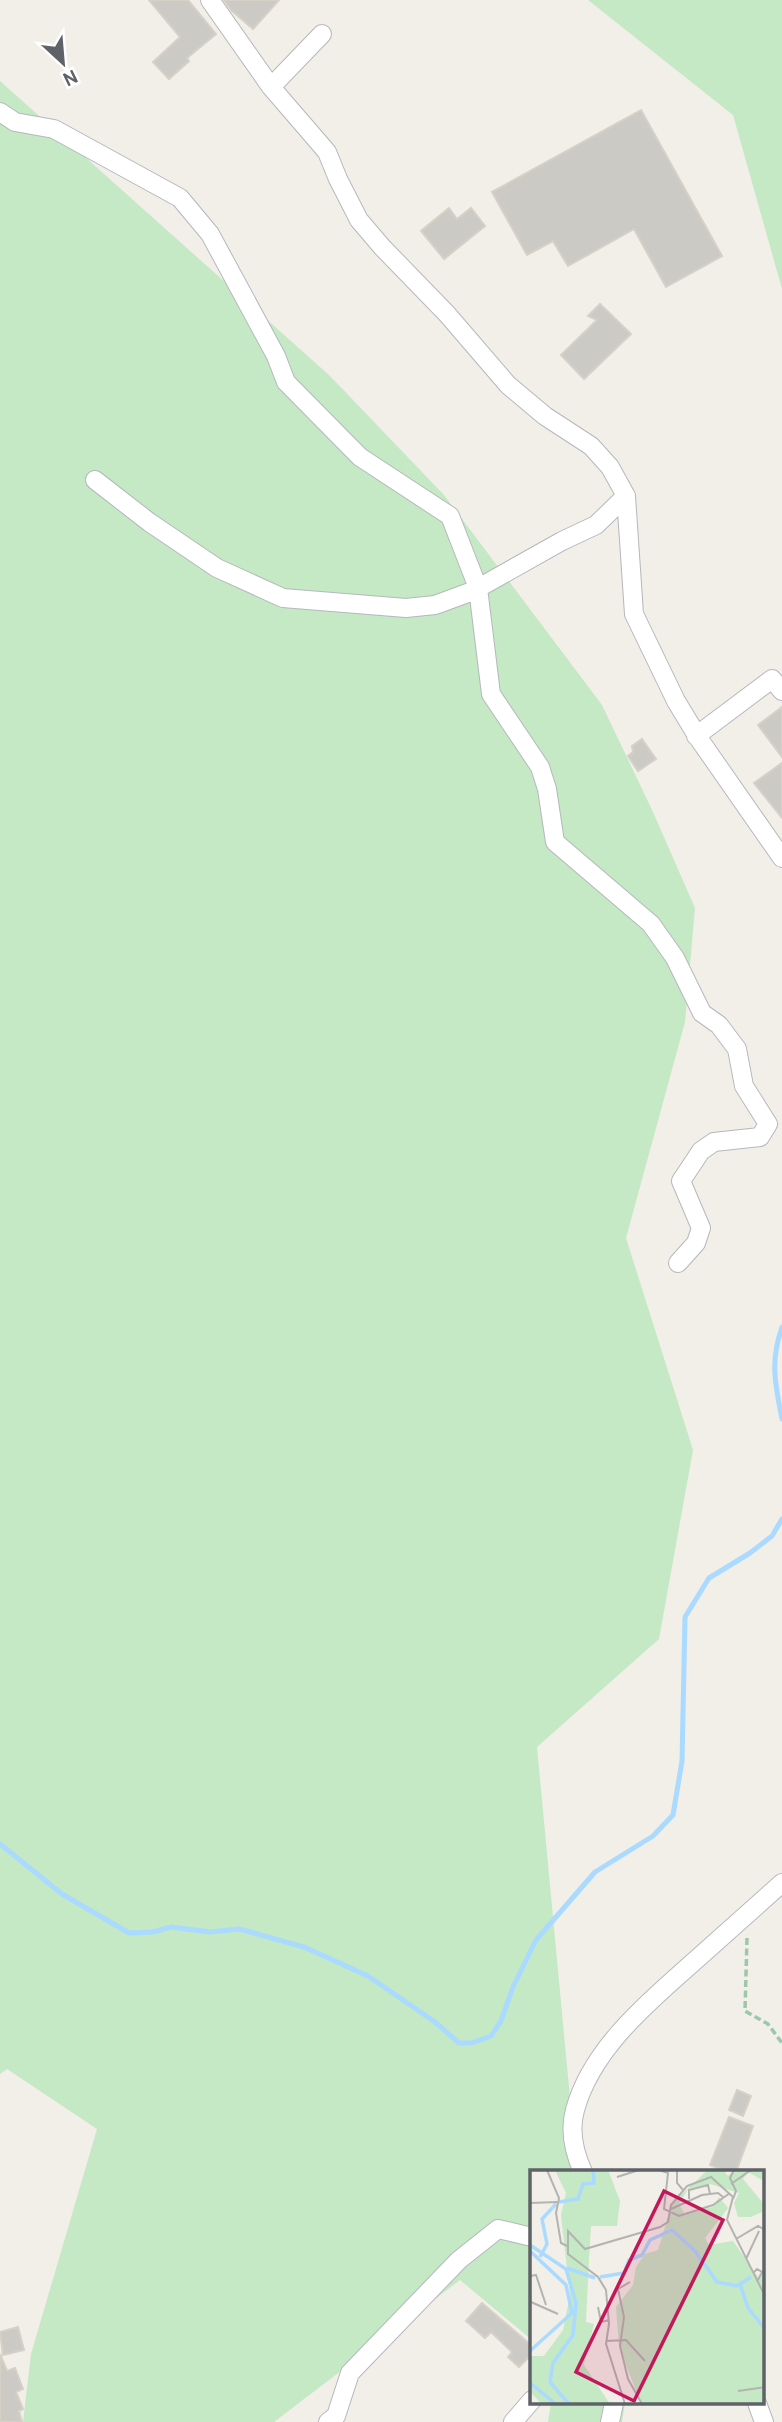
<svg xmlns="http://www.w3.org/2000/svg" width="782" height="2422" font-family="Cabin,sans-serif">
<rect width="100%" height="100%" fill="#f1efe8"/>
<!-- green -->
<path fill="#c5e8c5" d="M588 0H782V289L733 115Z
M0 81 330 376 444 495 602 705 653 812 695 908 685 1022 626 1238 693 1450 659 1639 537 1747 570 2098 588 2172H532V2340L460 2280 274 2422H23L31 2354 97 2129 7 2069 0 2074Z
M551 2403H625L622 2422H548Z"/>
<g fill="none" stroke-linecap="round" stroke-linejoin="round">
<!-- stream -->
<path stroke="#aadaff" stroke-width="5" d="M782 1327C770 1361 775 1384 782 1419
M0 1844 62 1894 129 1933 153 1932 171 1927 210 1932 239 1929 304 1947 368 1976 435 2022 459 2043H472L491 2036 501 2021 513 1987 536 1940 595 1872 653 1836 673 1815 682 1761 685 1617 709 1578 750 1553 772 1536 782 1519"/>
</g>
<!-- building -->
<path fill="#cccac5" stroke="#d6d1c6" stroke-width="2" d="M149 0H188L216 34 187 58 189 61 169 79 153 62 180 37Z
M224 0H279L253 29 231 10Z
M641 110 722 256 666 287 634 229 568 266 553 241 527 255 492 192Z
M449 208 457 219 471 208 485 226 444 259 421 231Z
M600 304 631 334 584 379 561 355 597 320 588 316Z
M782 707V757L758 725Z
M642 739 656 759 638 771 628 756 633 752 632 746Z
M782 763V818L754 783Z
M737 2090 751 2096 743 2116 729 2110Z
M729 2117 753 2126 736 2172H728L710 2165Z
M482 2303 532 2346V2354L519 2367 508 2357 512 2352 491 2332 485 2338 466 2321Z
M18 2327 24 2350 3 2355 0 2332Z
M0 2354 7 2371 15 2368 23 2389 16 2392 23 2409 19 2411 22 2422H0Z"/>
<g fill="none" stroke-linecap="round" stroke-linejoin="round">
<defs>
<path id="minor" d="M210 0 271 87 327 152 338 179 359 220 382 247 447 314 508 385 545 416 591 446 610 467 626 496 634 614 676 701 699 739 782 858
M271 87 322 34
M0 112 15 122 54 129 180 198 210 234 276 356 286 382 360 457 450 516 478 588 491 694 540 767 547 789 555 842 651 924 675 958 702 1013 719 1025 737 1049 744 1086 768 1124 760 1137 714 1142 701 1151 681 1181 701 1228 696 1243 678 1263
M95 480 149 522 217 568 283 598 406 608 435 605 473 591 562 541 596 525 626 496
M696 736 772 679 782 691
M583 2172C574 2152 569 2131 575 2110 592 2047 652 1999 698 1958 726 1933 754 1908 782 1883
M757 2403 764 2422
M328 2422 336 2416 350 2373 459 2260 498 2229 532 2237
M513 2422 532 2400
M610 2422 614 2403"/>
</defs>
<!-- minor casing -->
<use href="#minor" stroke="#b5b8bc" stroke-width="20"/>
<!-- path -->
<path stroke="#9cc7a9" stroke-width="3.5" stroke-dasharray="7 3.5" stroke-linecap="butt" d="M747 1938 745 2011 768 2024 782 2043"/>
<!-- minor -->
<use href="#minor" stroke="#fff" stroke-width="18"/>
</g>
<!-- overview -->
<g transform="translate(530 2170)">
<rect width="234" height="234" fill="#f1efe8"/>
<path d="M25 0H78L90 31 87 56H61L59 89 56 152 64 154 54 195 80 234H12L0 222V186H14L33 160 40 125 31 45 36 23ZM178 0H193L198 6 204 0H234V11L218 2 213 9 233 33 234 41 221 47H208L204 33 209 23 180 14 158 19 149 34 154 43 183 37 189 27 198 38 175 68 179 75 203 71 228 107 234 104V234H111L89 177 86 137 103 115 106 97 115 84 128 80 142 33Z" fill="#c5e8c5"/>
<path fill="none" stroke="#aadaff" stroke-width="3.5" d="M29 32 48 29 53 14 64 13 63 0M0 75 36 99 46 133 43 165 23 193 20 212 39 234M0 81 36 115 42 143 0 181M10 87 17 74 12 49 26 34M37 98 65 108M70 107 94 103 99 90 112 85 120 70 142 60 165 81 187 112 207 116 221 107M210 114 218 138 235 159M0 213 26 234"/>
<path fill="none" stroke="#b3b3b1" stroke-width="2" d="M17 0 29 28 26 43 31 73 37 76M129 0 138 3 134 39 149 46 183 35 200 23M147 0V13L153 20M87 7 109 0M201 14 221 0M159 29V20L178 15 180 24M203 29 206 21 200 8 204 0M0 33 27 32M141 39 172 25 188 23 193 27M206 69 228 56 235 60M216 89 229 61M223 103 227 99 232 102 227 112M0 106 6 105 16 135M100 112 88 119 94 147 90 176 98 209 112 234M1 132 28 144M68 137 71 152 79 150M76 171 96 170 115 191M208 221 235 217M95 234 76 174 79 154 76 120 68 107 38 84V61L55 79 130 57 138 52 141 35 157 16 181 7 203 27 197 50 235 126"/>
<path fill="#c2185b" fill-opacity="0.15" stroke="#c2185b" stroke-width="3.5" d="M134 21 193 50 104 231 46 202Z"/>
<rect width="234" height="234" fill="none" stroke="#5f6368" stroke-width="3.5"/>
</g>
<!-- north arrow -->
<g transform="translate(63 63) rotate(154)" stroke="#ffffff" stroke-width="5" paint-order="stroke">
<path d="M0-5L12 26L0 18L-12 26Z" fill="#5f6368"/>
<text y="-10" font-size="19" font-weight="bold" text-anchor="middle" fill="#5f6368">N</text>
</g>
</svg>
